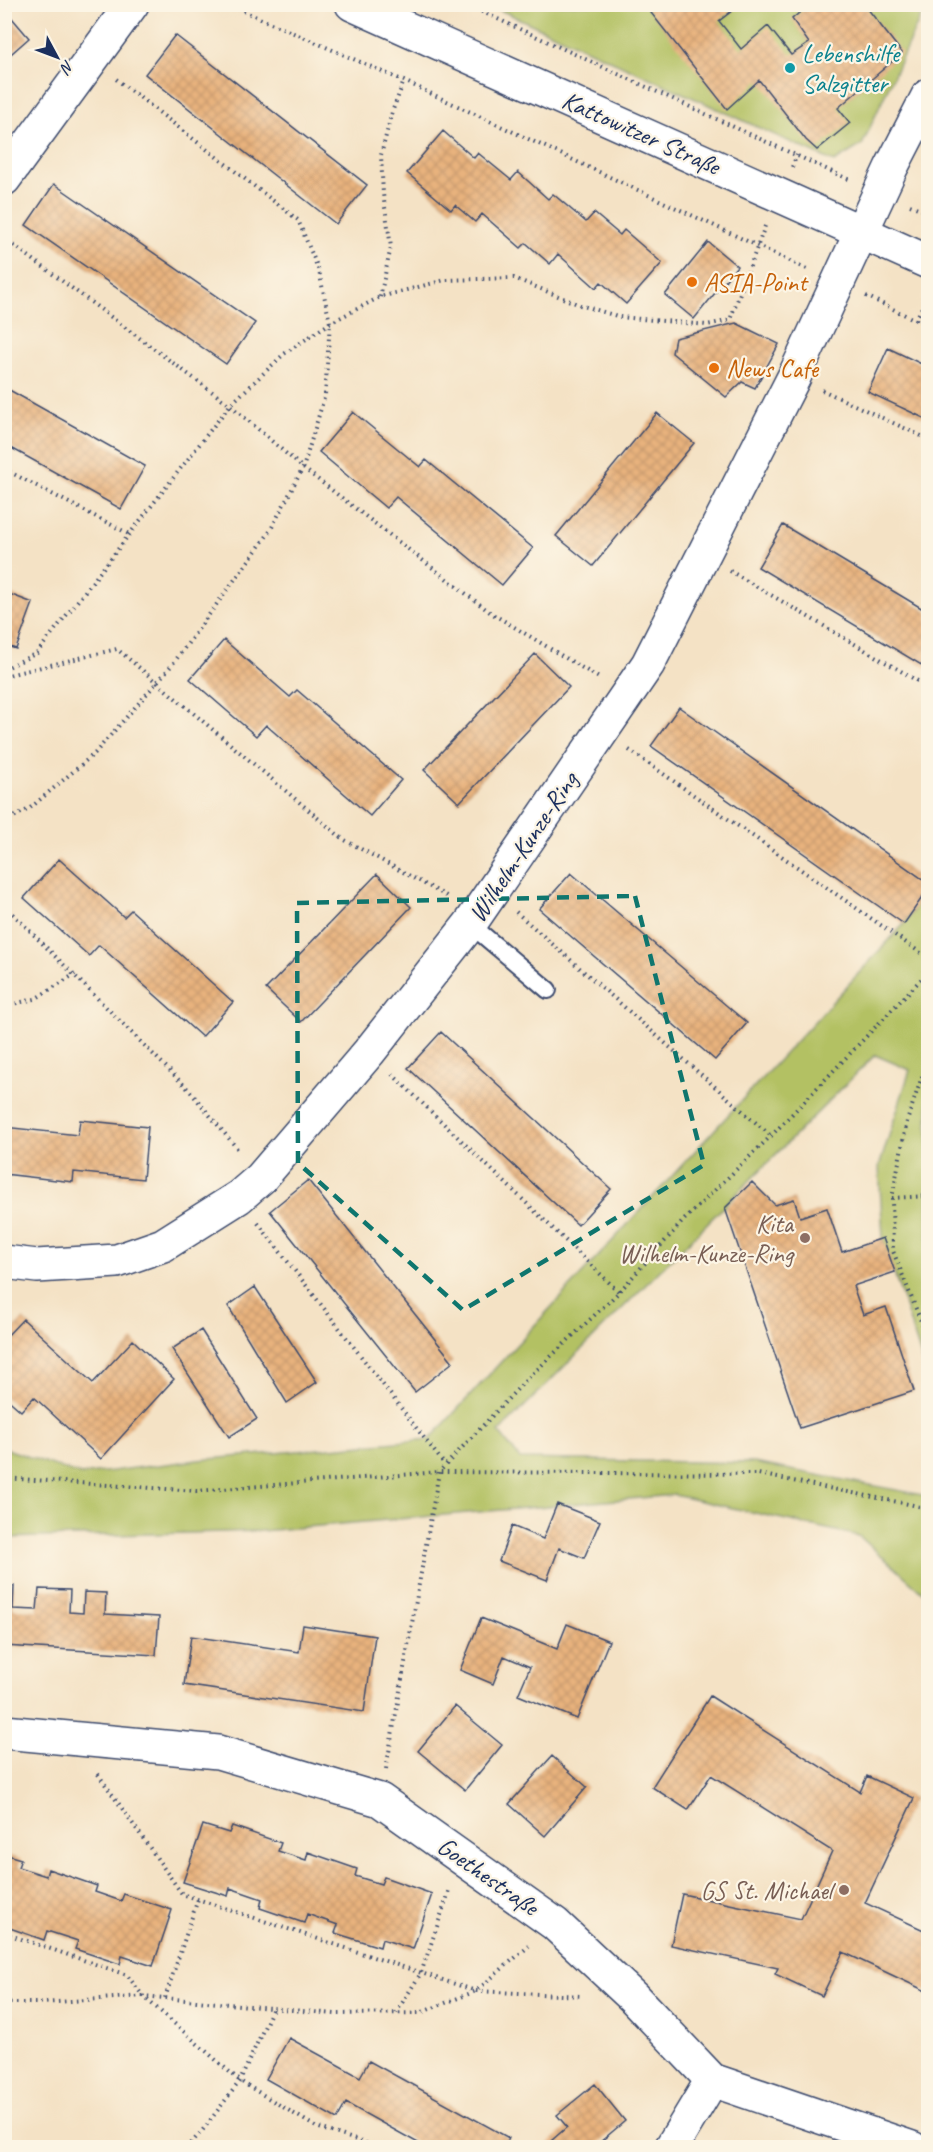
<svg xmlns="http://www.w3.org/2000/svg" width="933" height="2152" font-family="Caveat,sans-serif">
<defs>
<pattern id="building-cross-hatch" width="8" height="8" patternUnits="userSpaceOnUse" patternTransform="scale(1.5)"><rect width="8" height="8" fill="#e8b27d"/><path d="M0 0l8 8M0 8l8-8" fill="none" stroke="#c6996e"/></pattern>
</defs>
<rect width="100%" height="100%" fill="#fcf5e5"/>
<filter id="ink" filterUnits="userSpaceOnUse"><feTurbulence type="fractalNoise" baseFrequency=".0167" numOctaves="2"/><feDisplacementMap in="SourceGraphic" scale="12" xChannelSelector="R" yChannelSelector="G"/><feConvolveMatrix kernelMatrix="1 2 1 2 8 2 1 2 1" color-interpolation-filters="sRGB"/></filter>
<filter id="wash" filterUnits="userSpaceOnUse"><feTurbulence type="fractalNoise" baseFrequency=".008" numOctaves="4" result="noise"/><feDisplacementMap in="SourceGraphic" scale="24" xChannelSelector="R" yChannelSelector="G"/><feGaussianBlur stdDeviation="1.35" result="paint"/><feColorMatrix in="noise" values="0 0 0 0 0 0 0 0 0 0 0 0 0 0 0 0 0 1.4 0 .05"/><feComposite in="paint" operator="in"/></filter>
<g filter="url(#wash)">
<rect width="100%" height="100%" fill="#f4e2c5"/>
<!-- green -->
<path fill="#b3c163" stroke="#677860" stroke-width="1.5" d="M489 5H926L862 145 834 162Z
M928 889V1378L883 1238 879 1167 910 1070 875 1055 499 1432 520 1459 754 1463 928 1496V1597L859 1536 674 1495 261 1531 5 1538 4 1448 81 1475 198 1460 430 1439 904 924Z"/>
<g id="blocks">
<!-- building -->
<path fill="url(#building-cross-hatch)" d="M644 4H741L719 21 741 49 768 26 791 55 809 43 792 19 810 4H864L902 53 838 108 850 123 817 150 806 140 759 80 727 109Z
M12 18 29 38 4 60V24Z
M175 35 367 185 336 224 145 74Z
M443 131 474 158 478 153 511 180 518 172 548 199 553 194 586 222 594 213 620 235 624 230 662 263 626 304 601 282 596 288 558 254 550 264 526 243 521 248 482 214 475 222 455 205 451 210 407 173Z
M54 184 255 323 226 364 26 225Z
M708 242 737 266 694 319 665 295Z
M736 323 779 344 755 388 742 382 726 397 672 353 675 338Z
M888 348 928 367V420L868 392Z
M4 387 145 466 121 509 4 444Z
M353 412 420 467 426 460 533 548 502 585 396 497 386 508 319 452Z
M657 413 694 443 593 566 556 536Z
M783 525 928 612V669L758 567Z
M4 592 33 603 16 649 4 645Z
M224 640 290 697 297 690 401 780 370 816 266 725 256 736 190 679Z
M535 654 569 687 459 803 424 770Z
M679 707 928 883V889L904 924 651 746Z
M59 859 124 917 131 910 233 1002 202 1037 99 945 89 956 24 898Z
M571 873 747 1023 715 1060 539 909Z
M377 874 411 907 301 1022 266 989Z
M441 1032 611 1189 578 1225 408 1068Z
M80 1120 148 1127 143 1179 74 1172 73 1182 4 1174V1127L78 1135Z
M308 1180 453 1362 415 1392 270 1211Z
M752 1182 775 1205 794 1199 800 1217 827 1208 842 1252 883 1238 895 1272 853 1286 863 1315 886 1307 914 1391 800 1428 725 1208Z
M255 1287 317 1382 287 1403 228 1306Z
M23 1319 93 1383 133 1340 174 1379 101 1459 34 1397 21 1411 4 1396V1339Z
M201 1330 257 1419 229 1437 172 1349Z
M557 1504 600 1521 584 1558 559 1548 547 1580 499 1561 512 1526 543 1539Z
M4 1585 14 1586 13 1609 37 1610 39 1589 70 1590 69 1612 83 1613 84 1592 106 1593 105 1614 159 1617 156 1655 4 1646Z
M481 1618 557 1649 567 1624 609 1641 577 1719 518 1695 530 1667 504 1656 493 1684 460 1670Z
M303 1625 375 1636 364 1712 184 1685 191 1636 299 1652Z
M710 1696 860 1792 867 1776 914 1798 865 1903 928 1932V1992L843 1952 822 1996 775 1974 778 1968 671 1945 682 1894 801 1919 832 1851 711 1775 688 1810 652 1787Z
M455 1706 502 1745 465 1790 418 1751Z
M552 1756 587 1787 545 1836 509 1804Z
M203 1825 229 1833 232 1826 281 1843 278 1851 306 1860 308 1852 357 1869 355 1876 381 1884 384 1877 432 1894 413 1949 382 1939 380 1947 335 1933 338 1925 307 1914 304 1923 260 1908 262 1899 230 1888 228 1896 183 1882Z
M4 1854 21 1859 18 1867 46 1876 48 1869 97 1886 95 1892 121 1901 124 1894 172 1910 153 1966 122 1956 120 1964 75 1949 78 1941 47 1931 44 1940 4 1926Z
M289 2038 360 2077 369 2061 509 2138 504 2148H427L346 2103 337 2119 266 2079Z
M595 2084 625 2121 593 2148H543L567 2127 557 2115Z"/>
</g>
</g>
<g filter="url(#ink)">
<use href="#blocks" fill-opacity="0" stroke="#3c4a6d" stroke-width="1.5"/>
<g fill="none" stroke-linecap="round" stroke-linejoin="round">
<defs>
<path id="service" d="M470 924 548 990"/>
<path id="minor" d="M4 179 132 4
M4 1262 37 1266 117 1261 163 1245 239 1197 261 1178 369 1052 470 924 648 664 794 377 891 168 928 96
M4 1732 218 1752 380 1800 555 1924 634 1998 712 2080 912 2148
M671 2148 712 2080"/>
<path id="tertiary" d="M352 4 928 262"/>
</defs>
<!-- service casing -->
<use href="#service" stroke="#3c4a6d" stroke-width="20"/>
<!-- minor casing -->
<use href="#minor" stroke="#3c4a6d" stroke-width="36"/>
<!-- tertiary casing -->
<use href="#tertiary" stroke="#3c4a6d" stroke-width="36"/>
<!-- path -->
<path stroke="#3c4a6d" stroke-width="4" stroke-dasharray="1.5 4.5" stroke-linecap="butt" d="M227 4 404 81 807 269
M465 4 850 180
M792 167 797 155
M910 205 928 212
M4 238 230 405 303 468 491 613 599 678
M866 296 928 326
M380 297 391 247 383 194 381 155 392 112 404 81
M916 320 928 294
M822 390 928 439
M4 469 129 534
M730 571 928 687
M4 669 37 653 230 405 284 354 330 323 380 297 445 280 514 278 580 305 620 317 707 325 730 320 765 226
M4 676 117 649 343 839 450 898
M629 750 928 958
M4 822 29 809 95 753 172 665 269 533 303 468 325 395 330 323 319 271 298 220 116 79
M4 905 189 1090 240 1152
M516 912 771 1136
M4 1006 35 999 75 974
M928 1059 907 1121 892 1198 893 1251 928 1339
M392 1074 619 1292
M892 1198 928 1196
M258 1223 445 1465
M4 1478 197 1491 439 1472 758 1474 928 1508
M386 1769 439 1472 525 1381 619 1292 685 1219 771 1136 928 972
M98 1774 182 1894 476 1991 582 1996
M4 1933 127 1975 143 1996 240 2081 316 2127 381 2148
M165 1998 198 1899
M4 2003H42L143 1996 335 2014 420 2013 476 1991 529 1946
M396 2013 421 1973 450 1889
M187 2148 202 2131 240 2081 273 2008"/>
<!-- service -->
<use href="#service" stroke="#fff" stroke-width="16"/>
<!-- minor -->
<use href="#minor" stroke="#fff" stroke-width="33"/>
<!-- tertiary -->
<use href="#tertiary" stroke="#fff" stroke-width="33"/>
</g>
</g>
<!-- marked area -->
<path fill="none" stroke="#0f766e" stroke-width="4.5" stroke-dasharray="12 8" stroke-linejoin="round" d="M635 896 704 1165 463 1310 298 1163 297 903Z"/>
<!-- markers -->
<circle fill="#0f9aa8" stroke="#fcf5e5" stroke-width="2" cx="790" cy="68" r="6"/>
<g fill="#e8710a" stroke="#fcf5e5" stroke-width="2">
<circle cx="692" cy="282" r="6"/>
<circle cx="714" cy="368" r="6"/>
</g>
<g fill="#8d6e63" stroke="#fcf5e5" stroke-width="2">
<circle cx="805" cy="1238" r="6"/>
<circle cx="844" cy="1890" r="6"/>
</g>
<g text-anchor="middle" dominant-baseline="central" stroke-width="4.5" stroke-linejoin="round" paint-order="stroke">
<!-- culture labels -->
<g font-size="26" fill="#0d838f" stroke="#fcf5e5" text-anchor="start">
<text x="802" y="53">Lebenshilfe<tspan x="802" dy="30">Salzgitter</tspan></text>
</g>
<!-- street labels -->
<g font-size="26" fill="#1b2f5e" stroke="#fcf5e5">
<text transform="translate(641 133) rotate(24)">Kattowitzer Straße</text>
<text transform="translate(523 847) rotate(-56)">Wilhelm-Kunze-Ring</text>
<text transform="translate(488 1876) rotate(35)">Goethestraße</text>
</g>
<!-- food labels -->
<g font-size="26" fill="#c56008" stroke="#fcf5e5" text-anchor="start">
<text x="704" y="282">ASIA-Point</text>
<text x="726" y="368">News Cafe</text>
</g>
<!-- education labels -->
<g font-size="26" fill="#785e54" stroke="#fcf5e5" text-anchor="end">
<text x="793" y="1223">Kita<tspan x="793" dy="30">Wilhelm-Kunze-Ring</tspan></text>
<text x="832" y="1890">GS St. Michael</text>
</g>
</g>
<!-- margin -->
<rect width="933" height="2152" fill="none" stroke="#fcf5e5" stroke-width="24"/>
<!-- north arrow -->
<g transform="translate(57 57) rotate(131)" stroke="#fcf5e5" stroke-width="4.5" paint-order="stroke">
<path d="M0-4.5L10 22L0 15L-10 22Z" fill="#1b2f5e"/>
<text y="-9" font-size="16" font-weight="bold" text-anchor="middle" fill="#1b2f5e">N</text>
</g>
</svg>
